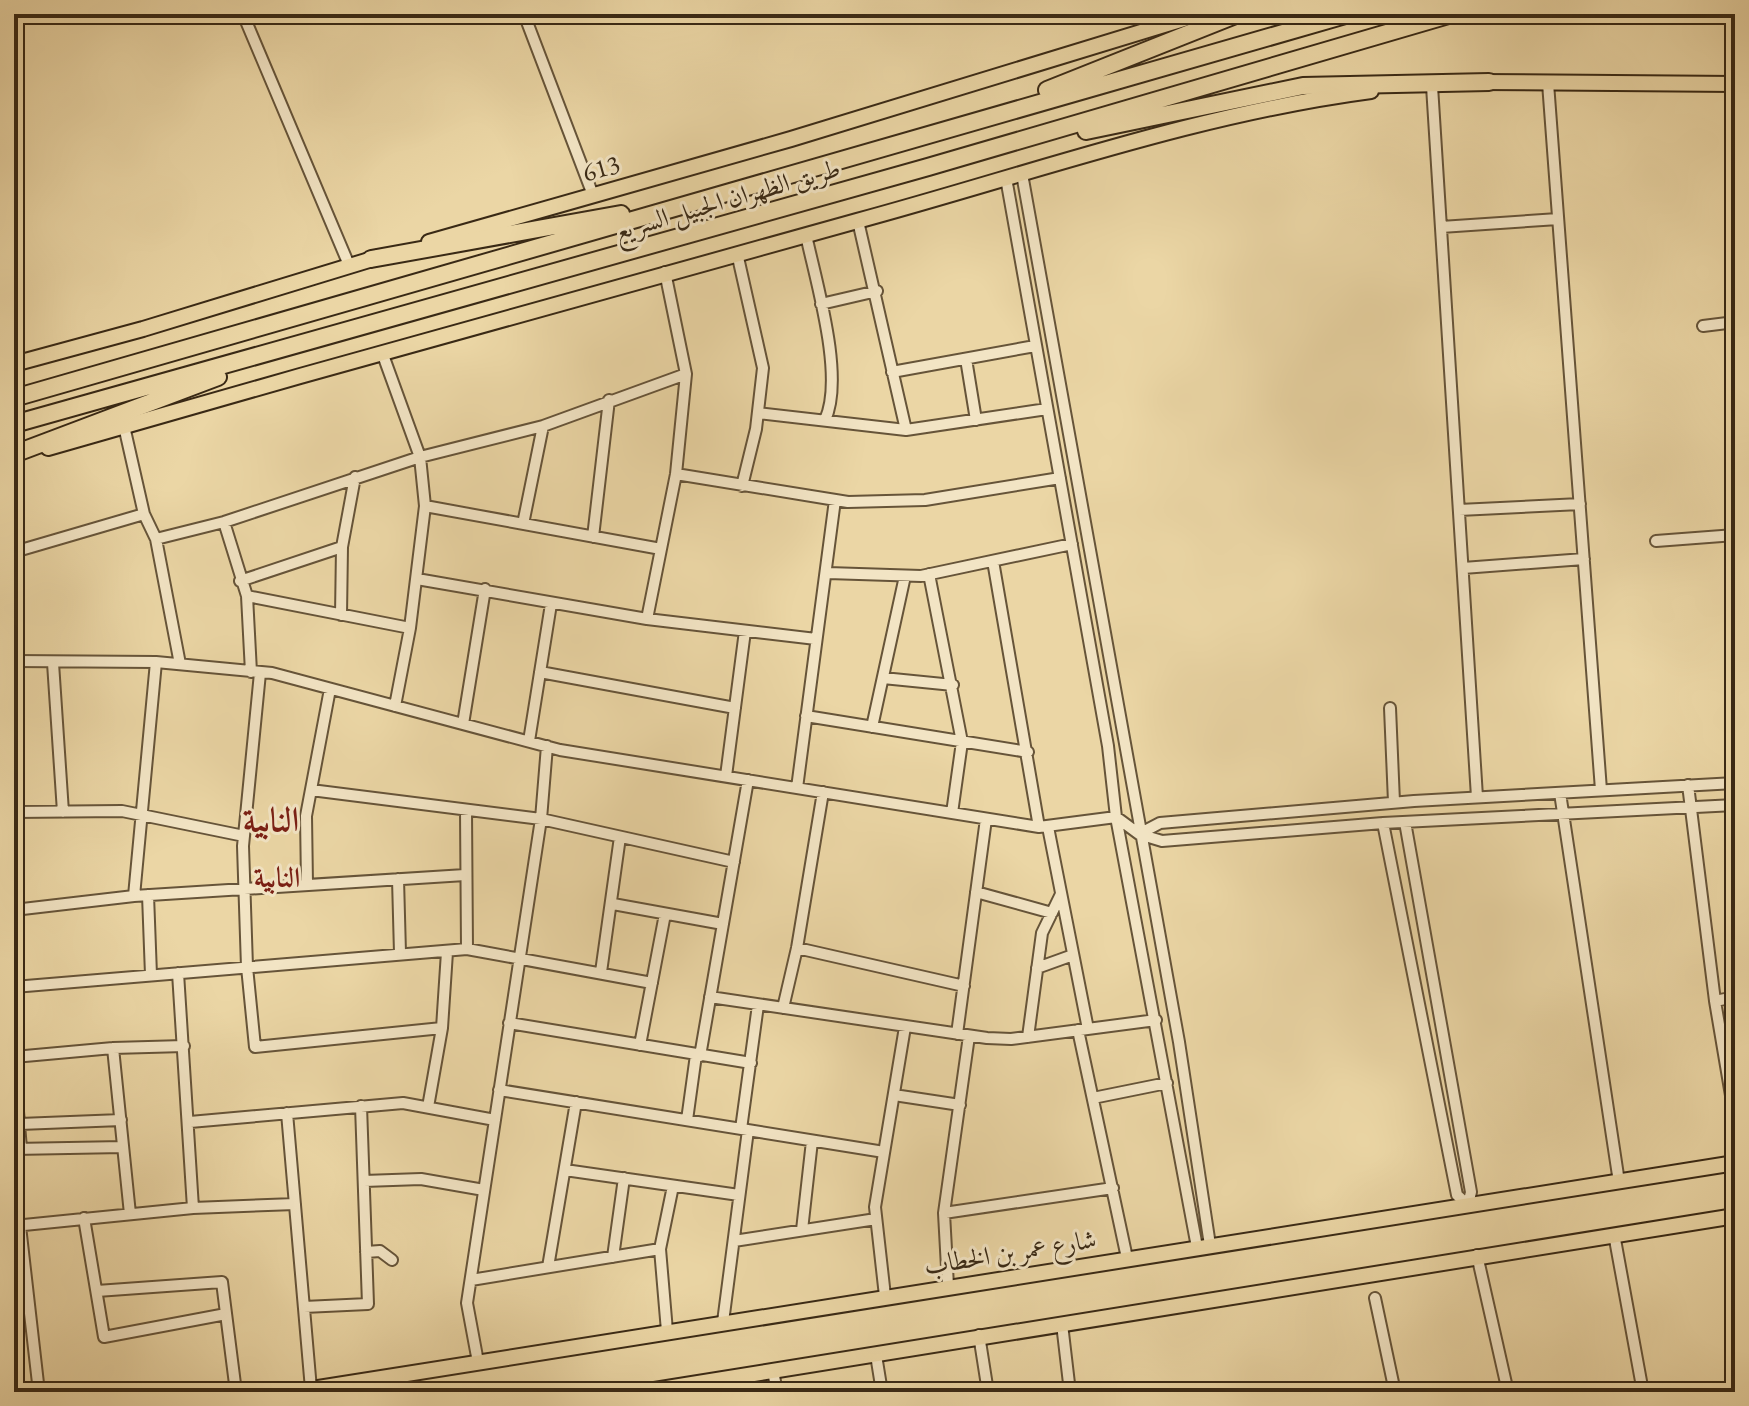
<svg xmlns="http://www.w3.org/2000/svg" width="1749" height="1406" font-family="'EB Garamond',Amiri,serif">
<rect width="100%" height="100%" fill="#ebd6a5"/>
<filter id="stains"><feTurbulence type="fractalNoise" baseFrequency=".0025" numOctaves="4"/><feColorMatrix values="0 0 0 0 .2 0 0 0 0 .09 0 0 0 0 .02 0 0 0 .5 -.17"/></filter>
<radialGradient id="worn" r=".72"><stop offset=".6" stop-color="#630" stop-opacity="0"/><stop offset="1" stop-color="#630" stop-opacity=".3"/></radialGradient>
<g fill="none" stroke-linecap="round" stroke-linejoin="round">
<defs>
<path id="minor" d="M243 14 349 265
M524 14 593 195
M1548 83 1601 790
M1432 86 1477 797
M1022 174 1179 1042 1210 1245
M1006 178 1108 746 1116 817 1197 1247
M858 221 906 430
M1441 227 1558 219
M806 235C816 282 845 377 825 420
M737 253 763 368 756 429 742 486
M821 304 877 291
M1703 326 1735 322
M383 355 420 457 425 506 410 628 395 706
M966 359 976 420
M892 372 1035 346
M758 413 906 430 1047 409
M124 426 144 514 156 539 180 664
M676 474 848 502 925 500 1060 478
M425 506 661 549
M1459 510 1580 504
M224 522 247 596 251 672
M523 524 543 426
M593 537 609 400
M156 539 224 522 420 457 543 426 686 374
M1656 541 1735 535
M14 552 144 514
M993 561 1039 827
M1463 568 1584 559
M828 573 921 576 1072 544
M929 574 962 742 952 813
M417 579 647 619 816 639
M240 581 342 547
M247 596 410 628
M341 615 342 547 355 477
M647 619 676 474 686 374 665 272
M14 661 156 662 272 673 560 750 1039 827 1116 817 1139 834 1162 841 1383 823 1735 805
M53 663 63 812
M540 672 735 708
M260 673 243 846 247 967 255 1047 442 1028
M883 678 953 685
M1390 708 1394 802
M806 716 1028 752
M463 724 485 589
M872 727 905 576
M529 741 551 604
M726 776 745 631
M1688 785 1715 1001 1735 1119
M797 788 835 500
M311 790 541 819 734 862
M1560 793 1619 1182
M466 811 467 949
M14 812 122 811 244 836
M1383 823 1457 1195 1468 1205 1471 1192 1405 822
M1048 827 1088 1029
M1139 834 1160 823 1414 801 1735 783
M398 879 400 953
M307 884 306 816 330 689
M976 892 1052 913
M148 895 151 975
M134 896 156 662
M613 904 723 924
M14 910 134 896 465 875
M797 948 964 986
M1037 968 1073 955
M601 972 620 837
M178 973 193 1208
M14 987 467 949 652 983
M710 997 987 1038 1011 1039 1156 1020
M1715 1001 1735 997
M783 1008 797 948 823 792
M509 1023 751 1063
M1078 1030 1127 1258
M957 1034 986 819
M1028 1037 1042 933 1061 894
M640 1045 665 914
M113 1048 130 1214
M700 1056 748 780
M14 1057 113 1048 184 1046
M14 1062 21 1149
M499 1090 884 1152
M894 1095 960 1105
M1093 1098 1167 1083
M428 1107 442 1028 447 952
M287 1113 311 1389
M687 1120 696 1055
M190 1122 403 1103 495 1120
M20 1124 121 1120
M741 1129 758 1005
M14 1149 123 1147
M565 1170 739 1195
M364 1181 421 1179 484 1190
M944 1213 1113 1188
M84 1218 104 1337 226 1314
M14 1226 193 1208 295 1204
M20 1226 39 1392
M802 1230 812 1141
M1614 1234 1643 1392
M734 1241 876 1219
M366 1252 380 1251 392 1260
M1477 1255 1508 1392
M613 1257 624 1178
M548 1267 576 1102
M471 1280 660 1249
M948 1286 944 1213 969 1036
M97 1291 222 1282 236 1392
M885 1296 875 1207 905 1027
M1375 1298 1395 1392
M304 1307 368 1304 361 1106
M723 1322 748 1130
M1062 1324 1070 1392
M667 1331 660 1249 673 1186
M979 1335 988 1392
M876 1355 882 1392
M478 1362 467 1303 541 819 547 746
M773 1371 777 1392"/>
<path id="major" d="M1479 82 1735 84
M429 242 791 139 1200 14
M14 364 143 329 379 257
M48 448C317 370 587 296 857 221 1027 175 1196 114 1371 91
M293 1392 1735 1163
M642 1392 1735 1216"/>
<path id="highway" d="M1047 90 1238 14
M1086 131 1303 86 1489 82
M371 259 621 214
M14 398 1349 14
M14 424 928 167 1452 14
M14 454 218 377"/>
</defs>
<!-- minor casing -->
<use href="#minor" stroke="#665439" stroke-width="14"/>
<!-- major casing -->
<use href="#major" stroke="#392915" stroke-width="18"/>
<!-- highway casing -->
<use href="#highway" stroke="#392915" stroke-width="20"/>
<!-- minor -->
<use href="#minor" stroke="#f2e4c4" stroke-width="10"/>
<!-- major -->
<use href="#major" stroke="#ebd6a5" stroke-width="14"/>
<!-- highway -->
<use href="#highway" stroke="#ebd6a5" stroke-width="16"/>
</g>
<g text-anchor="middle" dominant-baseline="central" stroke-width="6" stroke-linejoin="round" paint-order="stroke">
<!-- street labels -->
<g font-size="26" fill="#392915" stroke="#f2e4c4">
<text transform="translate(601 168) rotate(-16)">613</text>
<text transform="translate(727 199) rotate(-16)">طريق الظهران الجبيل السريع</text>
<text transform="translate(1010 1252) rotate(-9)">شارع عمر بن الخطاب</text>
</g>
<!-- neighbourhood labels -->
<g font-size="28" font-weight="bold" fill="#7a1f14" stroke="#f2e4c4">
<text x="277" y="877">النابية</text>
</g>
<!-- district labels -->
<g font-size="34" font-weight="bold" fill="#7a1f14" stroke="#f2e4c4">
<text x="271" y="819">النابية</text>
</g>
</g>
<!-- margin -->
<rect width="1749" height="1406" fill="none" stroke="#ebd6a5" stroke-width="48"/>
<rect x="16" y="16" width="1717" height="1374" fill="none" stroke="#392915" stroke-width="4"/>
<rect x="24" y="24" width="1701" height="1358" fill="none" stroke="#392915" stroke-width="2"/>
<rect width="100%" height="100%" filter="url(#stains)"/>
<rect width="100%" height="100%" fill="url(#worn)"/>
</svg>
